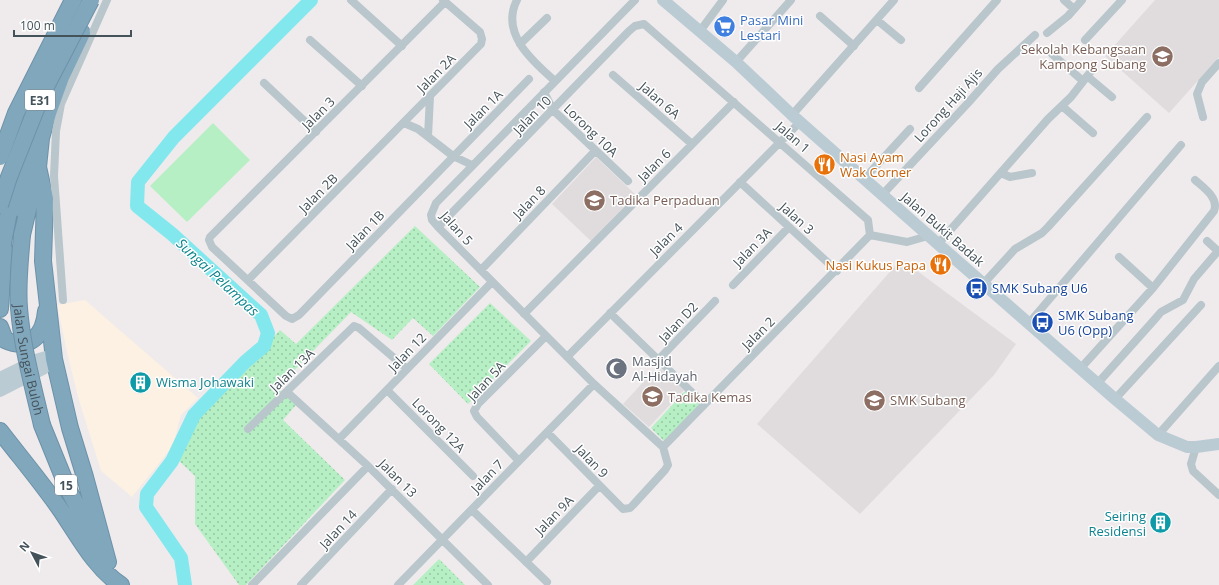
<svg xmlns="http://www.w3.org/2000/svg" width="1219" height="585" font-family="'Open Sans',sans-serif">
<defs>
<pattern id="grass-dots" width="8" height="8" patternUnits="userSpaceOnUse"><rect width="8" height="8" fill="#b7efc4"/><path d="M2 2h.1M6 6h.1" fill="none" stroke="#96c4a2" stroke-width="1.8" stroke-linecap="round"/></pattern>
</defs>
<rect width="100%" height="100%" fill="#efebec"/>
<!-- commercial -->
<path fill="#fcf1e2" d="M85 300 198 398 181 415 173 446 132 497 101 471 78 397 67 352 57 305Z"/>
<!-- education -->
<path fill="#e0dcde" d="M1155 0H1219V57L1169 113 1105 56Z
M596 157 636 195 592 242 552 204Z
M901 259 1016 344 994 375 860 514 757 424Z
M658 366 684 390 649 427 623 404Z"/>
<!-- grass -->
<path fill="url(#grass-dots)" d="M415 226 480 287 433 336 413 318 392 340 351 312 277 388 296 405 283 420 345 480 246 585H239L195 524V476L177 459 199 416 280 330 296 344Z
M490 303 531 341 468 404 429 364Z
M685 391 700 405 665 442 651 428Z
M439 559 465 585H413Z"/>
<!-- pitch -->
<path fill="#b7efc4" d="M213 123 250 160 187 222 150 186Z"/>
<g fill="none" stroke-linecap="round" stroke-linejoin="round">
<!-- river -->
<path stroke="#82e8ee" stroke-width="14" d="M185 585 181 558 146 507 147 494 172 461 194 415 245 362 264 346 268 333 261 315 172 234 137 206 138 182 174 137 311 0"/>
<defs>
<path id="highway" d="M38 167 45 199 43 261 54 359 70 428 85 477 108 562
M21 209 25 139
M22 235 38 167 41 138 48 113 61 77 82 33
M0 259 14 185
M0 309 4 249
M0 327 5 340C29 351 44 336 46 311
M42 425 68 489 96 541
M0 431C20 457 41 482 60 509 78 535 94 567 121 585"/>
</defs>
<!-- highway casing -->
<use href="#highway" stroke="#6c92a9" stroke-width="18"/>
<!-- street -->
<path stroke="#b9c6cc" stroke-width="8" d="M351 0 402 46
M517 0C500 33 532 61 555 81
M1064 0 1074 9
M445 2 210 237 209 240 212 247 286 316 292 319 299 315 529 79
M820 16 854 46
M877 20 901 40
M700 31 723 0
M1047 33 1068 16 1082 0
M310 40 362 86
M1085 40 1122 0
M520 44 547 18
M1052 54 1083 81
M736 62 791 0
M613 75 692 144
M1087 76 1112 97
M264 83 316 132
M919 88 997 0
M544 92 553 110 628 181
M1062 106 1093 133
M792 115 894 0
M1203 117 1197 94 1202 82 1219 63
M404 123 418 129 453 156 472 165
M428 136 430 97
M1001 173 1010 177 1032 173
M864 179 910 129
M740 182 837 271
M882 195 968 103 998 69 1035 35
M438 227 629 31 635 26 644 24 868 220 870 235
M870 235 907 242 928 236
M1207 241 1219 252
M938 244 1048 119 1071 97 1092 70
M1119 257 1153 288
M481 270 595 151
M248 280 481 44 482 39 480 32 443 0
M984 283 1015 249 1042 233 1048 227 1147 117
M733 285 789 227
M63 300 54 176 56 131 61 104 107 0
M610 313 704 404
M524 314 734 102
M1029 323 1181 145
M567 357 800 122
M658 360 715 301
M1080 369 1153 288 1214 211C1219 198 1204 188 1195 180
M1097 384 1155 319 1161 312 1183 300 1194 279 1218 251
M387 390 473 476
M287 392 368 466 488 585
M1115 399 1201 305
M248 429 354 326 359 328 407 369
M547 432 623 509 630 508 633 505 665 470 668 465 663 447 594 384 438 227 432 220 431 215 436 203 635 0
M1158 435 1219 366
M339 439 492 282
M663 447 870 235
M1196 447 1191 464 1193 471 1219 495
M519 461 477 417 474 411 478 404 546 336
M472 510 547 582
M526 562 599 486
M252 585 368 466
M301 585 392 489
M398 585 594 384"/>
<!-- secondary -->
<path stroke="#bbcbd4" stroke-width="12" d="M663 0 736 62 792 115 938 244 1115 399 1158 435 1187 447H1196L1219 444
M0 378 39 359 46 357 54 359
M0 391 43 369 54 359"/>
<!-- highway -->
<use href="#highway" stroke="#81a7bd" stroke-width="16"/>
<defs>
<g id="highway-bridge">
<path d="M0 157 16 113 73 0"/>
<path d="M0 205 9 177 42 94 91 0"/>
<path id="s1" d="M22 235C20 259 17 284 19 308 22 347 33 386 42 425"/>
</g>
</defs>
<!-- highway-bridge casing -->
<use href="#highway-bridge" stroke="#6c92a9" stroke-width="18" stroke-linecap="butt"/>
<!-- highway-bridge -->
<use href="#highway-bridge" stroke="#81a7bd" stroke-width="16"/>
</g>
<!-- icons -->
<defs>
<symbol id="supermarket-disc" viewBox="-11 -11 22 22"><circle r="9.5" fill="#3f7fe0" stroke="#fff"/><path d="M-6-5.5h2.5l.6 2H6L4.5 2H-2.5L-4.4-4H-6ZM-1.5 3.2a1.3 1.3 0 1 0 .1 0ZM3 3.2a1.3 1.3 0 1 0 .1 0Z" fill="#fff"/></symbol>
<symbol id="school-disc" viewBox="-11 -11 22 22"><circle r="9.5" fill="#8d6e63" stroke="#fff"/><path d="M0-5L7-2L0 1L-7-2ZM-4 1L0 2.5L4 1V4Q0 6-4 4Z" fill="#fff"/></symbol>
<symbol id="restaurant-disc" viewBox="-11 -11 22 22"><circle r="9.5" fill="#e8710a" stroke="#fff"/><path d="M-5-6h1v4h1v-4h1v4h1v-4h1v5L-1.5 .5V6h-2V.5L-5-1ZM5-6V6H3V1.5H1.5Q1.5-4 5-6Z" fill="#fff"/></symbol>
<symbol id="bus-disc" viewBox="-11 -11 22 22"><circle r="9.5" fill="#1a4fb4" stroke="#fff"/><path d="M-5-6H5V4H4V6H2V4H-2V6H-4V4H-5ZM-3.5-4V0h7V-4ZM-3.5 1.2v1.5H-2V1.2ZM2 1.2v1.5H3.5V1.2Z" fill="#fff"/></symbol>
<symbol id="mosque-disc" viewBox="-11 -11 22 22"><circle r="9.5" fill="#6b7280" stroke="#fff"/><path d="M3.5-4.9A6 6 0 1 0 3.5 4.9A5 5 0 1 1 3.5-4.9Z" fill="#fff"/></symbol>
<symbol id="building-disc" viewBox="-11 -11 22 22"><circle r="9.5" fill="#0f9aa8" stroke="#fff"/><path d="M-4-6H4V6H1V3H-1V6H-4ZM-2.5-4.3h1.7v1.8h-1.7ZM.8-4.3h1.7v1.8H.8ZM-2.5-1h1.7V.8h-1.7ZM.8-1h1.7V.8H.8Z" fill="#fff"/></symbol>
</defs>
<g fill-rule="evenodd">
<use href="#supermarket-disc" x="712" y="14" width="25" height="25"/>
<use href="#school-disc" x="1150" y="44" width="25" height="25"/>
<use href="#restaurant-disc" x="812" y="152" width="25" height="25"/>
<use href="#school-disc" x="582" y="188" width="25" height="25"/>
<use href="#restaurant-disc" x="928" y="252" width="25" height="25"/>
<use href="#bus-disc" x="964" y="276" width="25" height="25"/>
<use href="#bus-disc" x="1030" y="310" width="25" height="25"/>
<use href="#mosque-disc" x="604" y="356" width="25" height="25"/>
<use href="#building-disc" x="128" y="370" width="25" height="25"/>
<use href="#school-disc" x="640" y="384" width="25" height="25"/>
<use href="#school-disc" x="862" y="388" width="25" height="25"/>
<use href="#building-disc" x="1148" y="510" width="25" height="25"/>
</g>
<g text-anchor="middle" dominant-baseline="central" stroke-width="3" stroke-linejoin="round" paint-order="stroke">
<!-- shield labels -->
<g fill="#fff" stroke="#7c868b" stroke-width="1">
<rect x="25" y="90" width="30" height="20" rx="3"/>
<rect x="55" y="475" width="22" height="20" rx="3"/>
</g>
<g font-size="12" font-weight="bold" fill="#445259">
<text x="40" y="100">E31</text>
<text x="66" y="485">15</text>
</g>
<!-- shop labels -->
<g font-size="13" fill="#366cbe" stroke="#fff" text-anchor="start">
<text x="740" y="20">Pasar Mini<tspan x="740" dy="15">Lestari</tspan></text>
</g>
<!-- education labels -->
<g font-size="13" fill="#785e54" stroke="#fff" text-anchor="start">
<text x="1146" y="49" text-anchor="end">Sekolah Kebangsaan<tspan x="1146" dy="15">Kampong Subang</tspan></text>
<text x="610" y="200">Tadika Perpaduan</text>
<text x="668" y="397">Tadika Kemas</text>
<text x="890" y="400">SMK Subang</text>
</g>
<!-- street labels -->
<g font-size="13" fill="#445259" stroke="#fff">
<text transform="translate(436 73) rotate(-45)">Jalan 2A</text>
<text transform="translate(660 100) rotate(41)">Jalan 6A</text>
<text transform="translate(948 105) rotate(-48)">Lorong Haji Ajis</text>
<text transform="translate(483 109) rotate(-45)">Jalan 1A</text>
<text transform="translate(318 113) rotate(-45)">Jalan 3</text>
<text transform="translate(532 115) rotate(-46)">Jalan 10</text>
<text transform="translate(591 130) rotate(44)">Lorong 10A</text>
<text transform="translate(793 137) rotate(41)">Jalan 1</text>
<text transform="translate(654 165) rotate(-45)">Jalan 6</text>
<text transform="translate(318 193) rotate(-45)">Jalan 2B</text>
<text transform="translate(529 202) rotate(-46)">Jalan 8</text>
<text transform="translate(797 218) rotate(42)">Jalan 3</text>
<text transform="translate(457 228) rotate(48)">Jalan 5</text>
<text transform="translate(943 229) rotate(41)">Jalan Bukit Badak</text>
<text transform="translate(365 230) rotate(-46)">Jalan 1B</text>
<text transform="translate(666 239) rotate(-45)">Jalan 4</text>
<text transform="translate(752 247) rotate(-46)">Jalan 3A</text>
<text transform="translate(678 322) rotate(-46)">Jalan D2</text>
<text transform="translate(758 333) rotate(-45)">Jalan 2</text>
<text transform="translate(407 352) rotate(-46)">Jalan 12</text>
<text stroke="none"><textPath href="#s1" startOffset="126">Jalan Sungai Buloh</textPath></text>
<text transform="translate(292 370) rotate(-44)">Jalan 13A</text>
<text transform="translate(486 381) rotate(-47)">Jalan 5A</text>
<text transform="translate(439 425) rotate(46)">Lorong 12A</text>
<text transform="translate(592 461) rotate(46)">Jalan 9</text>
<text transform="translate(487 476) rotate(-46)">Jalan 7</text>
<text transform="translate(398 478) rotate(45)">Jalan 13</text>
<text transform="translate(554 515) rotate(-46)">Jalan 9A</text>
<text transform="translate(338 529) rotate(-47)">Jalan 14</text>
</g>
<!-- food labels -->
<g font-size="13" fill="#c56008" stroke="#fff" text-anchor="start">
<text x="840" y="157">Nasi Ayam<tspan x="840" dy="15">Wak Corner</tspan></text>
<text x="926" y="265" text-anchor="end">Nasi Kukus Papa</text>
</g>
<!-- transit labels -->
<g font-size="13" fill="#164399" stroke="#fff" text-anchor="start">
<text x="992" y="288">SMK Subang U6</text>
<text x="1058" y="315">SMK Subang<tspan x="1058" dy="15">U6 (Opp)</tspan></text>
</g>
<!-- worship labels -->
<g font-size="13" fill="#5b616d" stroke="#fff" text-anchor="start">
<text x="632" y="361">Masjid<tspan x="632" dy="15">Al-Hidayah</tspan></text>
</g>
<!-- culture labels -->
<g font-size="13" fill="#0d838f" stroke="#fff" text-anchor="start">
<text x="156" y="382">Wisma Johawaki</text>
<text x="1146" y="516" text-anchor="end">Seiring<tspan x="1146" dy="15">Residensi</tspan></text>
</g>
<!-- water labels -->
<g font-size="14" font-style="italic" fill="#0a838a" stroke="#fff">
<text transform="translate(218 277) rotate(43)">Sungai Pelampas</text>
</g>
</g>
<!-- north arrow -->
<g transform="translate(32 553) rotate(311)" stroke="#ffffff" stroke-width="3" paint-order="stroke">
<path d="M0-3L7 15L0 10L-7 15Z" fill="#445259"/>
<text y="-6" font-size="11" font-weight="bold" text-anchor="middle" fill="#445259">N</text>
</g>
<!-- scale -->
<path d="M14 30v6h117v-6" fill="none" stroke="#445259" stroke-width="2"/>
<text x="20" y="30" font-size="12" fill="#445259" stroke="#ffffff" stroke-width="3" paint-order="stroke">100 m</text>
</svg>
